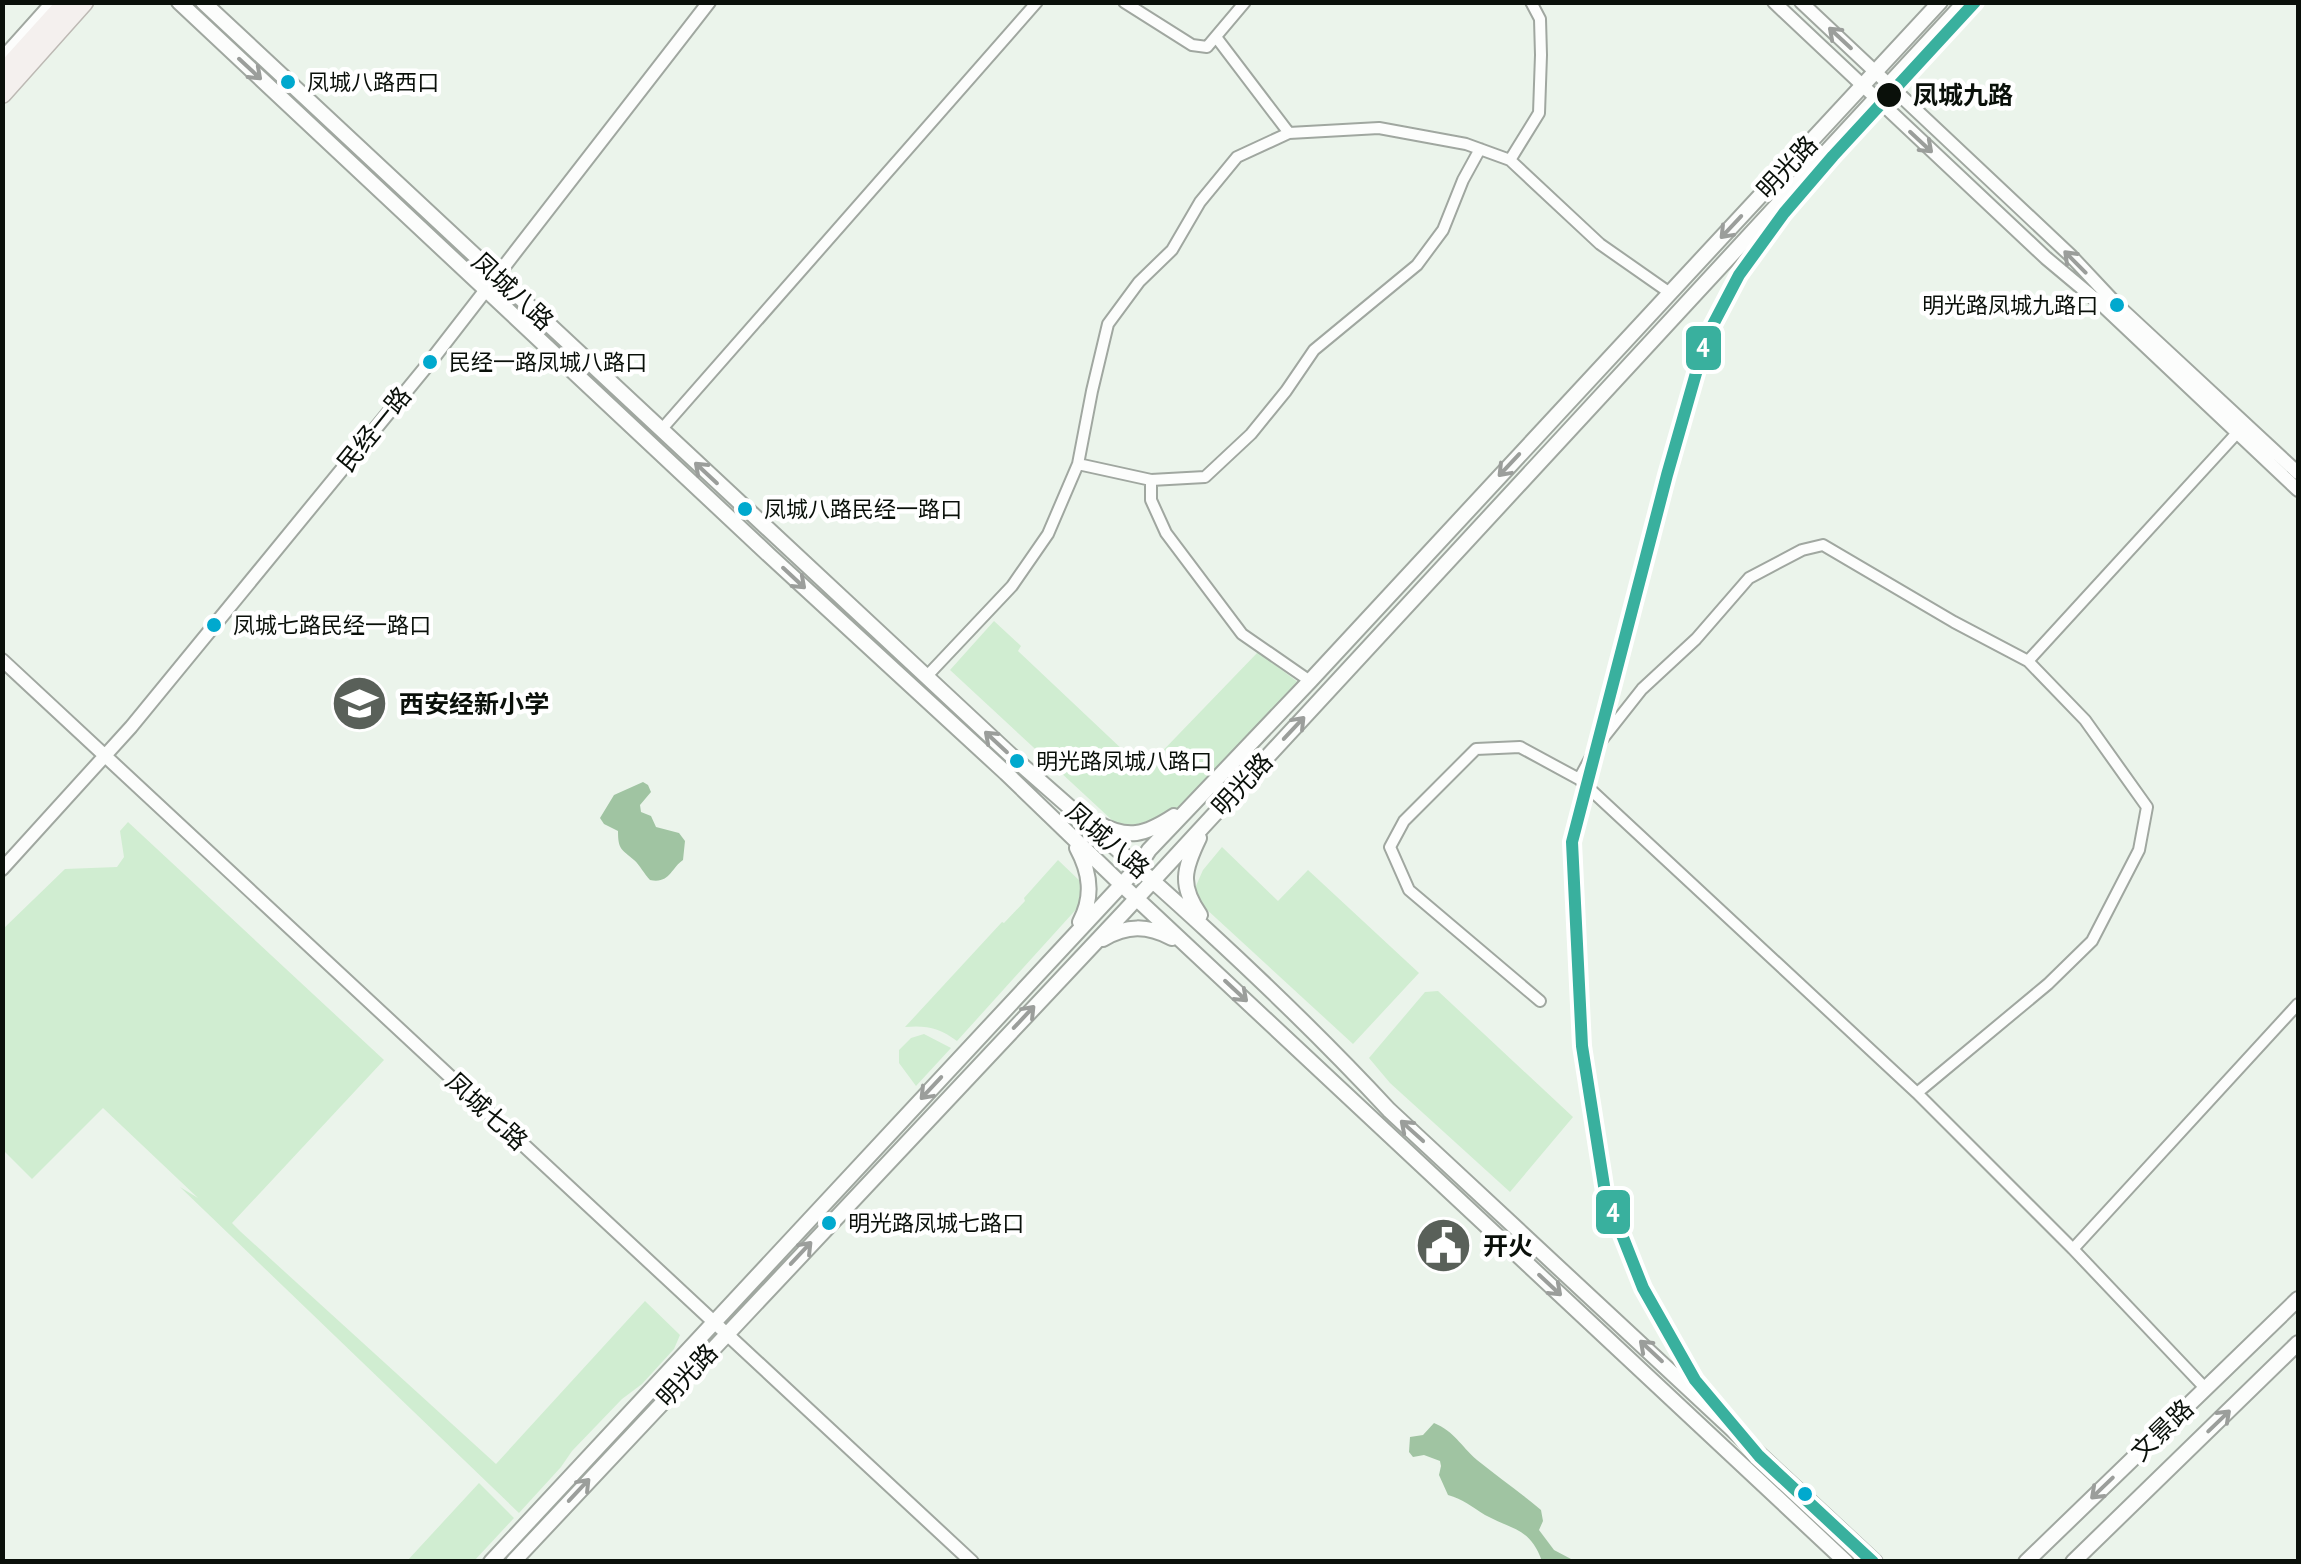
<svg xmlns="http://www.w3.org/2000/svg" width="2301" height="1564" font-family="'PT Sans Narrow','Noto Sans SC',sans-serif">
<rect width="100%" height="100%" fill="#ebf4eb"/>
<!-- green -->
<path fill="#d0edd1" d="M994 621 1021 646 1018 651 1125 752 1130 747 1150 764 1258 652 1299 683 1168 823 1133 836 1113 821 950 670Z
M128 822 384 1060 232 1223 241 1232 496 1464 645 1301 680 1335 674 1349 642 1384 622 1399 572 1451 561 1467 519 1513 180 1187 198 1198 103 1108 32 1179 3 1150V929L65 869 117 867 124 857 120 831Z
M1222 847 1278 901 1308 870 1419 973 1353 1044 1204 907 1195 888 1203 870Z
M1058 860 1082 883 1081 904 957 1041C940 1028 926 1025 905 1027L1002 922 1004 923 1025 901 1024 898Z
M1438 991 1573 1117 1510 1192 1390 1083 1369 1058 1425 992Z
M924 1034 951 1048 916 1086 899 1063V1050L911 1038Z
M479 1483 514 1518 474 1561H407Z"/>
<!-- water -->
<path fill="#a0c4a2" d="M643 782 648 785 651 792 640 805 641 812 651 816 656 827 679 833 685 841 683 860C671 868 670 884 650 880 644 874 640 865 634 860 621 849 618 849 618 831L604 824 600 818 614 795Z
M1434 1423C1455 1432 1460 1445 1477 1460 1498 1477 1520 1492 1541 1510L1543 1521 1539 1530 1554 1550 1571 1559 1572 1561H1542C1530 1528 1513 1530 1485 1515 1472 1507 1463 1499 1448 1495L1439 1475 1441 1466 1440 1461 1424 1455 1413 1457 1409 1452 1410 1437 1423 1435Z"/>
<g fill="none" stroke-linecap="round" stroke-linejoin="round">
<defs>
<path id="minor" d="M1124 2 1192 45 1207 47 1245 2
M1216 37 1289 133
M1510 160 1539 113 1541 55 1540 19 1531 2
M661 430 1037 2
M1078 464 1151 480 1205 477 1251 434 1286 391 1314 350 1417 265 1443 230 1463 180 1480 149
M1151 480V500L1166 533 1242 634 1310 681
M2028 661 2237 433
M926 677 1012 586 1048 534 1078 464 1092 391 1108 324 1139 282 1172 250 1200 202 1237 157 1289 133 1379 128 1466 144 1510 160 1600 244 1670 293
M1579 779 1597 746 1642 689 1696 639 1749 578 1802 550 1823 545 1954 622 2028 661 2085 720 2147 807 2139 850 2092 941 2048 984 1917 1093
M1540 1001 1409 890 1390 847 1404 821 1476 749 1520 747 1579 779 1917 1093 2073 1249
M2206 1389 2073 1249 2298 1004"/>
<path id="tertiary" d="M1774 2 2046 258 2101 304 2298 490
M1801 2 2070 255 2117 305 2298 473
M2 660 972 1562
M2 869 131 727 430 362 709 2"/>
<path id="secondary" d="M179 2 769 555 1006 773 1121 884 1846 1562
M203 2 1017 761C1145 873 1273 985 1389 1110L1875 1562
M2 60 54 2
M1097 823C1128 840 1145 835 1174 816
M1199 838C1184 869 1179 885 1200 915
M1077 848C1090 872 1094 896 1080 922
M1103 939C1127 925 1147 925 1172 938
M491 1562 1138 867 1149 850 1310 681 1940 2
M513 1562 1124 912 1965 2
M2026 1562 2298 1299
M2073 1562 2298 1343"/>
<path id="trunk" d="M2 74 67 2
M2 94 84 2"/>
</defs>
<!-- minor casing -->
<use href="#minor" stroke="#a0a7a0" stroke-width="14"/>
<!-- tertiary casing -->
<use href="#tertiary" stroke="#a0a7a0" stroke-width="16"/>
<!-- secondary casing -->
<use href="#secondary" stroke="#a0a7a0" stroke-width="18"/>
<!-- trunk casing -->
<use href="#trunk" stroke="#bdb9b4" stroke-width="21"/>
<!-- minor -->
<use href="#minor" stroke="#fcfdfc" stroke-width="10"/>
<!-- tertiary -->
<use href="#tertiary" stroke="#fcfdfc" stroke-width="12"/>
<!-- secondary -->
<use href="#secondary" stroke="#fcfdfc" stroke-width="14"/>
<!-- trunk -->
<use href="#trunk" stroke="#f4f0ee" stroke-width="18"/>
<defs>
<path id="metro-1" d="M1873 1562 1759 1456 1695 1380 1643 1288 1605 1192 1582 1046 1572 842 1667 475 1706 338 1739 275 1784 213 1833 156 1975 2"/>
</defs>
<!-- metro-1 casing -->
<use href="#metro-1" stroke="#fff" stroke-width="20"/>
<!-- metro-1 -->
<use href="#metro-1" stroke="#39b09e" stroke-width="12"/>
</g>
<!-- one-way arrows -->
<defs><path id="oneway-shaft" d="M-6 0H5M1.5-3L5.5 0L1.5 3" fill="none" stroke-width="1.6" stroke-linecap="round" stroke-linejoin="round" transform="scale(2.5)"/></defs>
<g stroke="#9b9e9b">
<use href="#oneway-shaft" transform="translate(1840 38) rotate(-137)"/>
<use href="#oneway-shaft" transform="translate(250 69) rotate(43)"/>
<use href="#oneway-shaft" transform="translate(1921 142) rotate(43)"/>
<use href="#oneway-shaft" transform="translate(1731 227) rotate(133)"/>
<use href="#oneway-shaft" transform="translate(2075 262) rotate(-135)"/>
<use href="#oneway-shaft" transform="translate(1509 465) rotate(133)"/>
<use href="#oneway-shaft" transform="translate(706 473) rotate(-137)"/>
<use href="#oneway-shaft" transform="translate(794 578) rotate(43)"/>
<use href="#oneway-shaft" transform="translate(1294 728) rotate(-47)"/>
<use href="#oneway-shaft" transform="translate(996 742) rotate(-137)"/>
<use href="#oneway-shaft" transform="translate(1236 991) rotate(43)"/>
<use href="#oneway-shaft" transform="translate(1024 1017) rotate(-47)"/>
<use href="#oneway-shaft" transform="translate(931 1088) rotate(133)"/>
<use href="#oneway-shaft" transform="translate(1412 1131) rotate(-138)"/>
<use href="#oneway-shaft" transform="translate(801 1253) rotate(-47)"/>
<use href="#oneway-shaft" transform="translate(1550 1285) rotate(43)"/>
<use href="#oneway-shaft" transform="translate(1651 1351) rotate(-137)"/>
<use href="#oneway-shaft" transform="translate(2219 1421) rotate(-44)"/>
<use href="#oneway-shaft" transform="translate(2102 1488) rotate(136)"/>
<use href="#oneway-shaft" transform="translate(579 1490) rotate(-47)"/>
</g>
<!-- icons -->
<defs>
<symbol id="school-disc" viewBox="-11 -11 22 22"><circle r="9.5" fill="#596059" stroke="#fff"/><path d="M0-5L7-2L0 1L-7-2ZM-4 1L0 2.5L4 1V4Q0 6-4 4Z" fill="#fff"/></symbol>
<symbol id="civic-disc" viewBox="-11 -11 22 22"><circle r="9.5" fill="#596059" stroke="#fff"/><path d="M-.6-6.5H3V-4.5H.6V-3L4-1V1h2V6H-6V1h2V-1L-.6-3ZM-1.2 2.5V6h2.4V2.5Z" fill="#fff"/></symbol>
</defs>
<g fill-rule="evenodd">
<use href="#school-disc" x="328" y="672" width="63" height="63"/>
<use href="#civic-disc" x="1412" y="1214" width="63" height="63"/>
</g>
<!-- markers -->
<g fill="#00a9ce" stroke="#fff" stroke-width="4">
<circle cx="288" cy="82" r="9"/>
<circle cx="2117" cy="305" r="9"/>
<circle cx="430" cy="362" r="9"/>
<circle cx="745" cy="509" r="9"/>
<circle cx="214" cy="625" r="9"/>
<circle cx="1017" cy="761" r="9"/>
<circle cx="829" cy="1223" r="9"/>
<circle cx="1805" cy="1494" r="9"/>
</g>
<circle fill="#0a100a" stroke="#fff" stroke-width="4" cx="1889" cy="95" r="14"/>
<g text-anchor="middle" dominant-baseline="central" stroke-width="9" stroke-linejoin="round" paint-order="stroke">
<!-- bus labels -->
<g font-size="22" fill="#0a100a" stroke="#fff" text-anchor="start">
<text x="307" y="82">凤城八路西口</text>
<text x="2098" y="305" text-anchor="end">明光路凤城九路口</text>
<text x="449" y="362">民经一路凤城八路口</text>
<text x="764" y="509">凤城八路民经一路口</text>
<text x="233" y="625">凤城七路民经一路口</text>
<text x="1036" y="761">明光路凤城八路口</text>
<text x="848" y="1223">明光路凤城七路口</text>
</g>
<!-- stop labels -->
<g font-size="25" font-weight="bold" fill="#0a100a" stroke="#fff" text-anchor="start">
<text x="1913" y="95">凤城九路</text>
</g>
<!-- street labels -->
<g font-size="25" fill="#0a100a" stroke="#fff">
<text transform="translate(1787 167) rotate(-47)">明光路</text>
<text transform="translate(513 291) rotate(43)">凤城八路</text>
<text transform="translate(374 429) rotate(-51)">民经一路</text>
<text transform="translate(1242 784) rotate(-47)">明光路</text>
<text transform="translate(1108 840) rotate(41)">凤城八路</text>
<text transform="translate(487 1111) rotate(43)">凤城七路</text>
<text transform="translate(687 1375) rotate(-47)">明光路</text>
<text transform="translate(2162 1430) rotate(-44)">文景路</text>
</g>
<!-- poi labels -->
<g font-size="25" font-weight="bold" fill="#0a100a" stroke="#fff" text-anchor="start">
<text x="399" y="704">西安经新小学</text>
<text x="1483" y="1246">开火</text>
</g>
</g>
<g stroke="#fff" stroke-width="4">
<rect x="1684" y="324" width="39" height="48" rx="10" fill="#39b09e"/>
<rect x="1594" y="1188" width="38" height="48" rx="10" fill="#39b09e"/>
</g>
<g font-size="28" text-anchor="middle" font-weight="bold" fill="#fff">
<text x="1703" y="357">4</text>
<text x="1613" y="1222">4</text>
</g>
<!-- border -->
<rect width="2301" height="1564" fill="none" stroke="#0a100a" stroke-width="10"/>
</svg>
